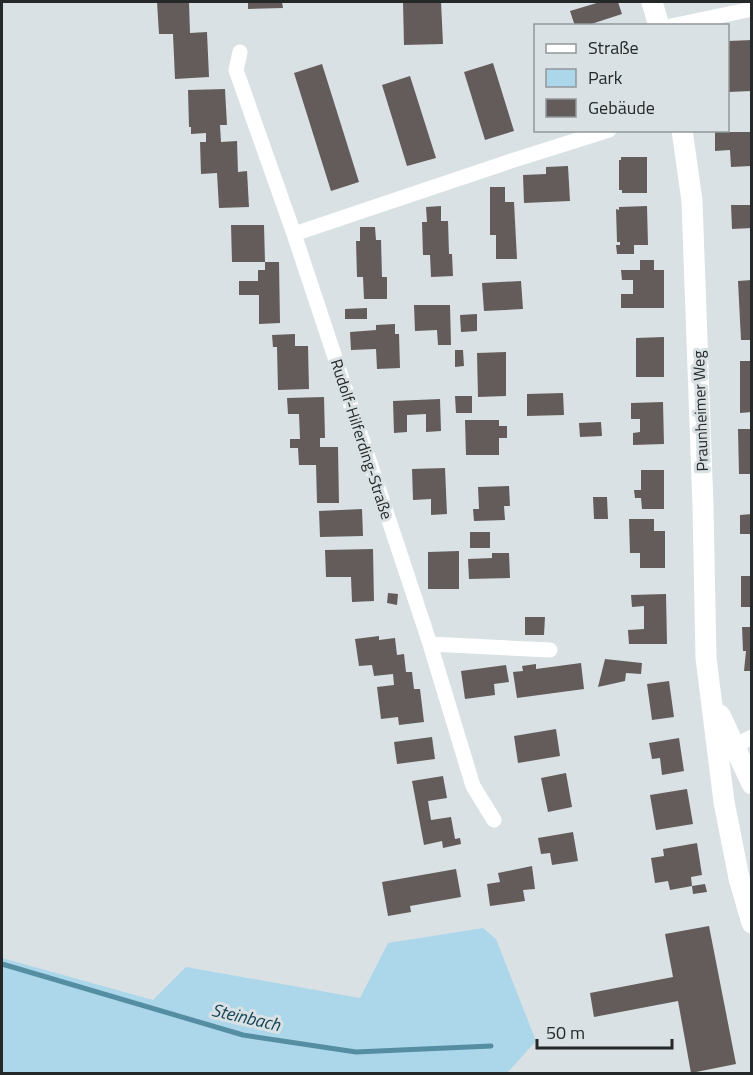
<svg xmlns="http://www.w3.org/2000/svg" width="753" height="1075" font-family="'Titillium Web',sans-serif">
<rect width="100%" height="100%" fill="#d9e1e4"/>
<!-- green -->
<path fill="#acd7ea" d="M483 928 496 939 536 1041 507 1073H2V958L153 1000 186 967 360 998 388 943Z"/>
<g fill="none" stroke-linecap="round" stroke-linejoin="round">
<!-- stream -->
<path stroke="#558da3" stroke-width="5" d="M2 964 243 1035 356 1052 491 1046"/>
</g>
<!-- building -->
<path fill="#645c5b" d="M157 2H189L190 33 207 32 209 77 175 79 173 34H159Z
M248 2H282L283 8 248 9Z
M403 2H441L443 44 404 45Z
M600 2H618L622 14 585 26H575L570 11Z
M752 40V91L728 92V41Z
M493 63 514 131 485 140 464 72Z
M322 64 359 182 331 191 294 73Z
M410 76 436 158 407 166 382 85Z
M225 89 227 125H220L221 142 237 141 238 172 247 171 249 207 219 208 217 173 201 174 200 142H206V133L191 134V127H189L188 90Z
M715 132H750L751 166 731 167 730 150 715 151Z
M621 157H647V193H622V190H619V160H621Z
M568 166 570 201 524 203 523 175 546 174V167Z
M490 187H505V202H514L517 259H496V235H490Z
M731 205H752V228L732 229Z
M441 206V221H448L449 254H452L453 276 431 277 430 255H423L422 222H427L426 207Z
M647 206 648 245H634V254H617L616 245H620V242H617L616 209 619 210V207Z
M231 225H264L265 262H232Z
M360 227H375L376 240H381L382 277H387V299H364L363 277H357L356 241H360Z
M640 260H654V270H664V308H621V294H633V280H622L621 270H640Z
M265 262H279L280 323 259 324V295H239V281H258V270H265Z
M752 280V340H741L738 281Z
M521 281 523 309 484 311 482 283Z
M414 305H450L451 345H438L437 330 415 331Z
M367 308V319H345V309Z
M477 314V331L461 332 460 315Z
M395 324V334H399L400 368 377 369 376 349 351 350 350 332 376 330V325Z
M295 334V346H308L309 389 278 390 277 347H273L272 335Z
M664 337V377H636V338Z
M455 350H463L464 366 455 367Z
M506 352V396L478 397 477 353Z
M740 361H752V412L740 413Z
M563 393 564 415 527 416V394Z
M455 396H472V413H456Z
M324 397 325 438H320V447H338L339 503H317L316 465H299L298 448H290V439H300L299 414H288L287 398Z
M440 399 441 431 426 432V414L407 415V432L394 433 393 401Z
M663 402 664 444 633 445V433L640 432V419H631V403Z
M465 420H499V426H507V438H499V455H466Z
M601 422 602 436 580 437 579 423Z
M738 429H752V474H739Z
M445 468 447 514 431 515V499L413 500 412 469Z
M641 470H664V509H642L641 498H635L634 490H641Z
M509 486 510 506H504L505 520 474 521 473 509H479L478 487Z
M593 497H607L608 519H594Z
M362 509 363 536 320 537 319 511Z
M752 514V534H740V515Z
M629 519H654V531H665V568H640V553H630Z
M470 532H490V548H470Z
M373 549 374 601 352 602 351 577H326L325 550Z
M459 551V589H428V552Z
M492 553H509L510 578 469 579 468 559 492 558Z
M741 576H752V607H741Z
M388 593 398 594 397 605 387 603Z
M666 594 667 644H629L628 630 644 629V606L632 607 631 595Z
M525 617H545L544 635H525Z
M742 627H752V671H744L746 651H743Z
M379 636V640L395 638 397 655 404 654 406 672H412L414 689H420L424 722 399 725 398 717 381 719 377 687 394 685 393 674 374 676 372 665 359 666 355 639Z
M605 659 642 663 641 674 626 673 625 681 598 687Z
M581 663 584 689 517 698 513 672 523 671 522 666 536 664V669Z
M506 665 509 682 494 684 495 695 465 699 461 671Z
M669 681 674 717 652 720 647 684Z
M556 729 560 756 518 763 514 736Z
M432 737 435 759 397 764 394 742Z
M679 738 684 771 662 775 660 758 652 759 649 743Z
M566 773 572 807 548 812 541 778Z
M443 776 447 798 428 801 431 820 451 817 455 839 460 838 461 844 443 848 442 841 424 845 412 781Z
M687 789 693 824 656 830 650 795Z
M573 832 578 861 552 865 550 853 541 854 538 838Z
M697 843 702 875 691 877 692 886 670 890 668 881 655 883 651 858 664 856 663 849Z
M532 866 535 889 523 890 525 901 490 906 487 884 500 882 498 873Z
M456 869 461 897 410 906 411 912 388 916 382 882Z
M705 884 707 892 693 894 692 886Z
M709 926 736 1064 691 1073 678 1001 594 1017 590 993 673 977 665 934Z"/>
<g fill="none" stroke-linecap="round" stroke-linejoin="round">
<!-- street -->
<path stroke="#fff" stroke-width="15" d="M671 26 752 9
M240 52 236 70 294 234 430 644 473 786 494 820
M294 234 511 161 609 130
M430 644 550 650
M733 747 752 737"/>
<!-- secondary -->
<path stroke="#fff" stroke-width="21" d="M652 2 659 26
M682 130 692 201 703 507 706 658 724 802 739 878 752 923
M720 715 752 784"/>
</g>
<g text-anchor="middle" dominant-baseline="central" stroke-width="6" stroke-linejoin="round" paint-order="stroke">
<!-- street labels -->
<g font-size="16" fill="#252829" stroke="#d9e1e4">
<text transform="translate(700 411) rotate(-92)">Praunheimer Weg</text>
<text transform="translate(362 439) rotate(72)">Rudolf-Hilferding-Straße</text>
</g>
<!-- water labels -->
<g font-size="18" font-style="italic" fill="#134455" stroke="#d9e1e4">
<text transform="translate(246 1017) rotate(13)">Steinbach</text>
</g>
</g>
<!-- border -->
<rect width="753" height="1075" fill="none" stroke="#252829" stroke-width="6"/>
<!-- legend -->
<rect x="534" y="24" width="195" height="108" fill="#d9e1e4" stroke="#919799" stroke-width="1.5"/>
<rect x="546" y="44" width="30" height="9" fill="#ffffff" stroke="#919799" stroke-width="1.5"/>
<text x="588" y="54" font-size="18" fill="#252829">Straße</text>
<rect x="546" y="69" width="30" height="18" fill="#acd7ea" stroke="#919799" stroke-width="1.5"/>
<text x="588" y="84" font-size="18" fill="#252829">Park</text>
<rect x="546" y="99" width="30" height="18" fill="#645c5b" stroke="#919799" stroke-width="1.5"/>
<text x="588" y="114" font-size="18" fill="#252829">Gebäude</text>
<!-- scale -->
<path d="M537 1039v9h135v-9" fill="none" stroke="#252829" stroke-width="3"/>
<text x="546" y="1039" font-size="18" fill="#252829" stroke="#d9e1e4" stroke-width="4.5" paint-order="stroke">50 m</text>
</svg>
